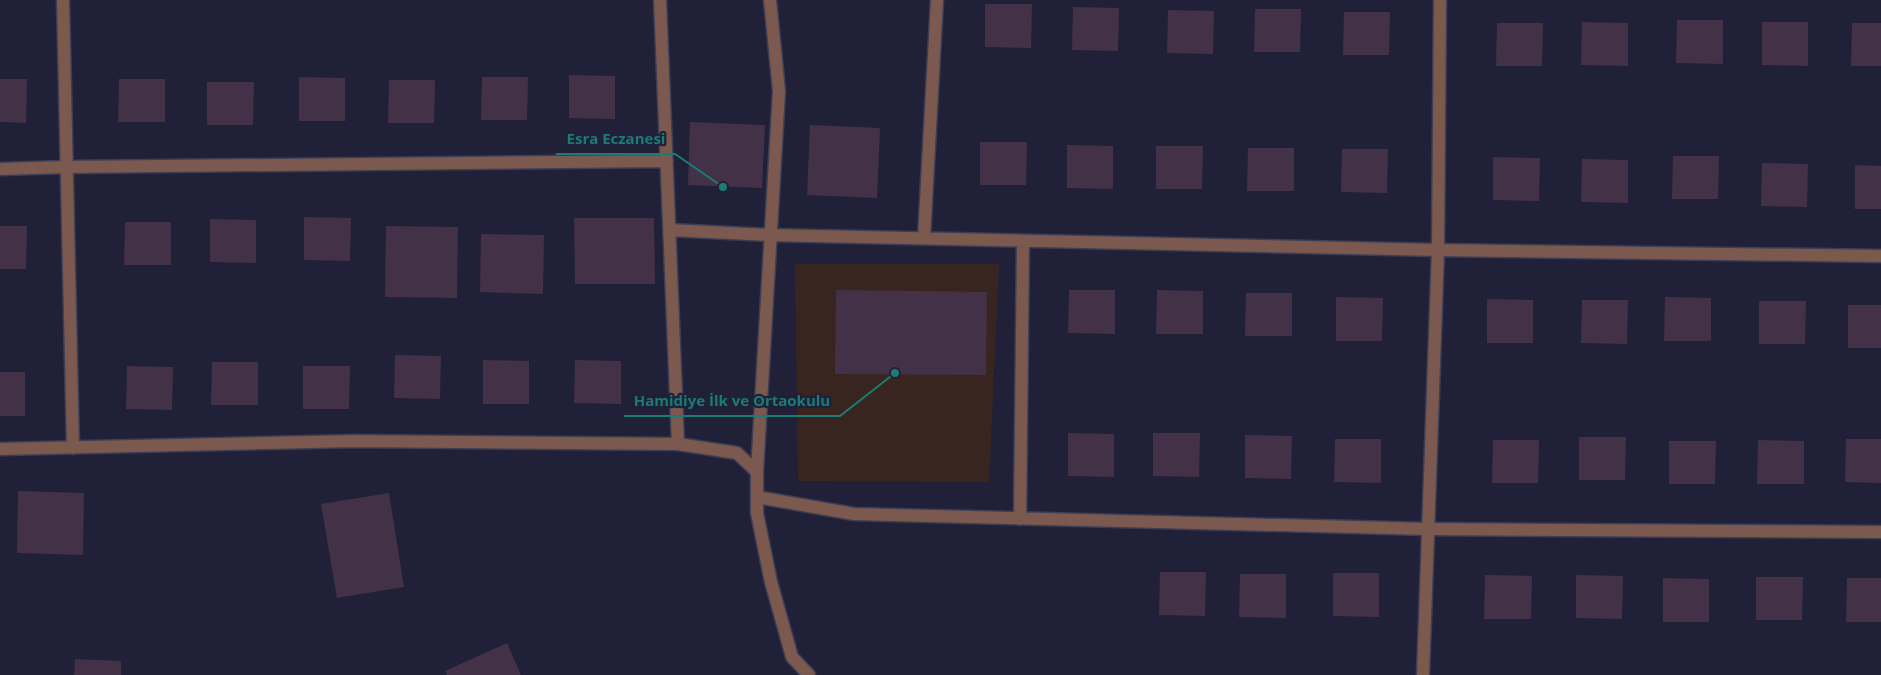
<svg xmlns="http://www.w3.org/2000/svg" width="1881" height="675" font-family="'Open Sans',sans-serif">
<rect width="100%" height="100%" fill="#202038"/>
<!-- education -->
<path fill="#382520" d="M795 264H999L989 482 798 481Z"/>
<!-- building -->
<path fill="#433147" d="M985 4H1032L1031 48 985 47Z
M1073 7 1119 8 1118 51 1072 50Z
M1255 9H1301L1300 52H1254Z
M1168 10 1214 11 1213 54 1167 53Z
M1344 12H1390L1389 55H1343Z
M1677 20H1723V64L1676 63Z
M1582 22 1628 23V66L1581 65Z
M1762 22H1808V66L1762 65Z
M1497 23H1543L1542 66H1496Z
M1852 23H1881V66H1851Z
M569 75 615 76V119L569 118Z
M299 77 345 78V121H299Z
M482 77H528L527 120H481Z
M0 79H27L26 123 0 122Z
M119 79H165V122H118Z
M389 80H435L434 123H388Z
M207 82H254L253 125H207Z
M690 122 765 125 762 188 688 185Z
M810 125 880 128 877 198 807 195Z
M980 142H1027L1026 185H980Z
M1067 145 1113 146V189L1067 188Z
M1156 146H1203L1202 189H1156Z
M1248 148H1294V191H1247Z
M1342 149H1388L1387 193 1341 192Z
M1673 156H1719L1718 199H1672Z
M1493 157 1540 158 1539 201 1493 200Z
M1582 159 1628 160V203L1581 202Z
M1762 163 1808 164 1807 207 1761 206Z
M1855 165 1881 166V209H1855Z
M304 217 351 218 350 261 304 260Z
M574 218H654L655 284H575Z
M210 219 256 220V263L210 262Z
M125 222H171V265H124Z
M0 226H27L26 269H0Z
M386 226 458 227 457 298 385 297Z
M481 234 544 235 543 294 480 292Z
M836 290 987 292 986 375 835 374Z
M1069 290H1115V334L1068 333Z
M1157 290 1203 291V334H1156Z
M1246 293H1292V336H1245Z
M1336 297 1383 298 1382 341H1336Z
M1665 297 1711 298V341H1664Z
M1487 299 1533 300V343H1487Z
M1582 300H1628L1627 344 1581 343Z
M1759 301H1806L1805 344H1759Z
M1848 305H1881V348H1848Z
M395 355 441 356 440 399 394 398Z
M483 360 529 361V404H483Z
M575 360 621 361V404L574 403Z
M212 362H258V405H211Z
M127 366 173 367 172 410 126 409Z
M303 366H350L349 409H303Z
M0 372H25V416H0Z
M1068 433 1114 434V477L1068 476Z
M1153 433H1200L1199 477 1153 476Z
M1245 435 1292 436 1291 479 1245 478Z
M1579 437H1626L1625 480H1579Z
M1335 439H1381V483L1334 482Z
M1846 439H1881V483L1845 482Z
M1493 440H1539L1538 483H1492Z
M1758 440 1804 441V484H1757Z
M1669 441H1716L1715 484H1669Z
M18 491 84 493 83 555 17 553Z
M389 493 404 587 337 598 321 504Z
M1160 572H1206L1205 616 1159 615Z
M1333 573H1379V617L1333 616Z
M1240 574H1286V618L1239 617Z
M1485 575 1532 576 1531 619H1484Z
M1576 575 1623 576 1622 619 1576 618Z
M1756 577H1803L1802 620H1756Z
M1663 578 1709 579V622H1663Z
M1847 578H1881V622H1846Z
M507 643 521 675H447L445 671Z
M75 659 121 661V675H74Z"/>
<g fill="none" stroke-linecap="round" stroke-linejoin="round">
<defs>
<path id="minor" d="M63 0 73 448
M660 0 678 444
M770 0 779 91 757 472V513L771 582 792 657 809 675
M0 169 67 167 667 161
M670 230 770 235 1438 250 1881 256
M924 238 937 0
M0 449 354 441 678 444 737 453 757 472
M757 497 854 514 1428 529 1881 532
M1020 519 1023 241"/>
<path id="tertiary" d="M1423 675 1438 250 1440 0"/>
</defs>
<!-- minor casing -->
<use href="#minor" stroke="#3d3d54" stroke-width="15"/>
<!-- tertiary casing -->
<use href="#tertiary" stroke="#3d3d54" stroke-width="15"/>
<!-- minor -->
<use href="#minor" stroke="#7b594e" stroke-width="12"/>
<!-- tertiary -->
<use href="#tertiary" stroke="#7b594e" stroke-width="12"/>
</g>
<!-- callouts -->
<path fill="none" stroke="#1a7c75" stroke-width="2" d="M723 187L675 154H556M895 373L840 416H624"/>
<g fill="#1a7c75" stroke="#202038" stroke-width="2">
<circle cx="723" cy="187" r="5"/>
<circle cx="895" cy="373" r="5"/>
</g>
<g font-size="15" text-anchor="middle" font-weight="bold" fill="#1a7c75" stroke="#202038" stroke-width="4.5" stroke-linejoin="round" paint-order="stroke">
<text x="616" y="144">Esra Eczanesi</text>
<text x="732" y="406">Hamidiye İlk ve Ortaokulu</text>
</g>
</svg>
